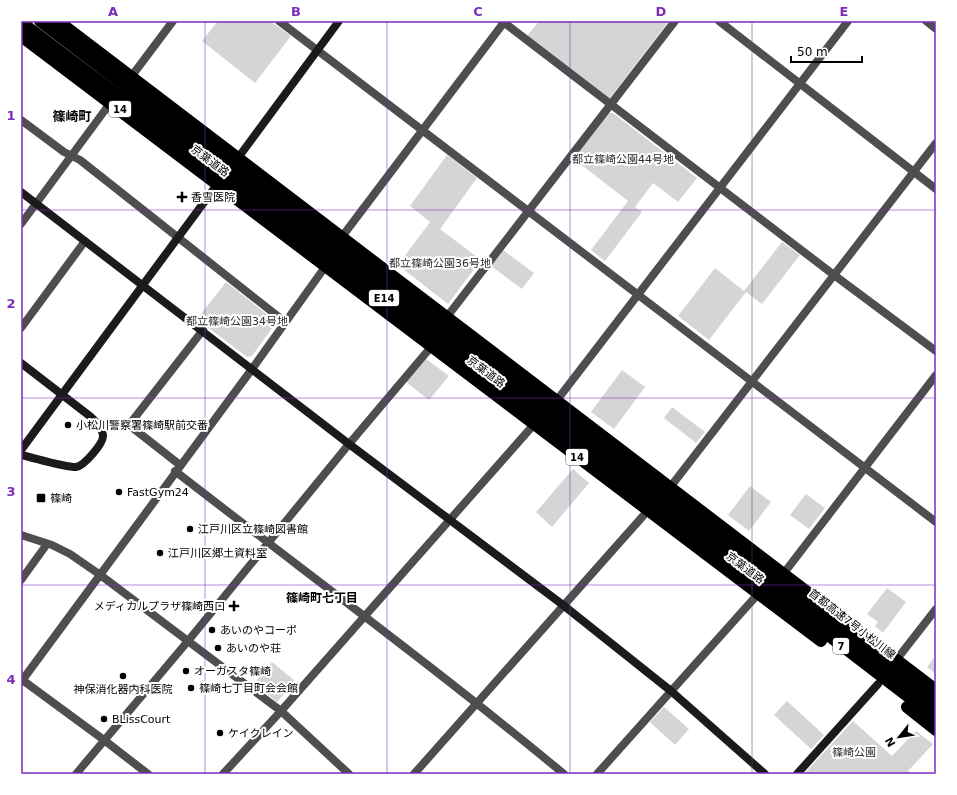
<svg xmlns="http://www.w3.org/2000/svg" width="957" height="795" font-family="'DejaVu Sans','Noto Sans JP',sans-serif">
<rect width="100%" height="100%" fill="#fff"/>
<!-- green -->
<path fill="#d5d5d5" d="M218 21H270L291 36 255 83 202 41Z
M539 21H669L609 99 527 36Z
M609 113H613L697 178 678 202 653 183 635 207 642 212 605 261 591 250 628 201 574 159Z
M447 155 477 178 440 229 481 260 448 304 398 265 430 222 410 206Z
M782 242 800 255 762 304 746 292 709 340 678 316 715 268 744 291Z
M503 250 534 273 522 289 491 266Z
M226 282 274 320 275 324 252 356 247 357 197 319Z
M426 359 449 376 429 400 406 382Z
M622 370 645 387 614 429 591 412Z
M672 407 705 432 696 443 664 418Z
M573 469 589 483 552 527 536 512Z
M750 486 771 502 749 531 728 515Z
M806 494 825 508 809 529 790 515Z
M887 588 906 602 883 633 875 626 878 622 867 614Z
M936 655V674L927 667Z
M272 662 295 681 277 702 254 684Z
M787 701 824 735 811 749 774 715Z
M664 707 689 729 675 745 650 722Z
M853 721 892 756 916 731 933 744 908 771 912 774H804Z"/>
<g fill="none" stroke-linecap="round" stroke-linejoin="round">
<!-- street -->
<path stroke="#4e4e4e" stroke-width="8" d="M279 21 936 522
M502 21 834 275 936 351
M719 21 936 189
M926 21 936 29
M131 77 173 21
M21 120 64 152 80 160 285 322
M21 224 111 102
M341 238 505 21
M446 318 675 21
M21 328 85 241
M554 404 848 21
M180 465 129 425 203 330
M175 471C305 572 437 669 564 774
M668 490 936 143
M21 535 52 545 70 554 99 574 281 711 349 774
M784 573 936 375
M21 580 47 544
M897 659 936 609
M21 679 104 740 148 774
M21 682 252 369 325 267
M76 774 188 641 349 444 431 347
M223 774 281 711 537 421
M414 774 651 507
M597 774 758 594"/>
<!-- secondary -->
<path stroke="#1b1b1b" stroke-width="8" d="M235 162 339 21
M21 192 349 444 563 605 671 691 765 774
M21 363 91 417C96 422 102 427 103 435 104 443 84 466 76 467 63 467 35 458 21 455
M21 450 219 182
M797 774 878 684"/>
<!-- highway -->
<path stroke="#000" stroke-width="12" d="M40 21 936 704
M58 21 936 690
M21 22 747 573 936 718
M21 36 821 641
M907 707 936 730"/>
</g>
<!-- grid -->
<path fill="none" stroke="#7b2cbf" stroke-width="1" stroke-opacity="0.55" d="M205 21V774M387 21V774M570 21V774M752 21V774M21 210H936M21 398H936M21 585H936"/>
<!-- markers -->
<g fill="#000" stroke="#fff" stroke-width="1.5">
<path d="M180 191h4v4h4v4h-4v4h-4v-4h-4v-4h4z"/>
<circle cx="68" cy="425" r="4"/>
<circle cx="119" cy="492" r="4"/>
<rect x="36" y="493" width="10" height="10" rx="2"/>
<circle cx="190" cy="529" r="4"/>
<circle cx="160" cy="553" r="4"/>
<path d="M232 600h4v4h4v4h-4v4h-4v-4h-4v-4h4z"/>
<circle cx="212" cy="630" r="4"/>
<circle cx="218" cy="648" r="4"/>
<circle cx="186" cy="671" r="4"/>
<circle cx="123" cy="676" r="4"/>
<circle cx="191" cy="688" r="4"/>
<circle cx="104" cy="719" r="4"/>
<circle cx="220" cy="733" r="4"/>
</g>
<g text-anchor="middle" dominant-baseline="central" stroke-width="4" stroke-linejoin="round" paint-order="stroke">
<!-- shield labels -->
<g fill="#fff" stroke="#4c4c4c" stroke-width="1">
<rect x="109" y="101" width="22" height="16" rx="3"/>
<rect x="369" y="290" width="30" height="16" rx="3"/>
<rect x="566" y="449" width="22" height="16" rx="3"/>
<rect x="833" y="638" width="16" height="16" rx="3"/>
</g>
<g font-size="10" font-weight="bold" fill="#000">
<text x="120" y="109">14</text>
<text x="384" y="298">E14</text>
<text x="577" y="457">14</text>
<text x="841" y="646">7</text>
</g>
<!-- park labels -->
<g font-size="11" fill="#2c2c2c" stroke="#fff">
<text x="623" y="159">都立篠崎公園44号地</text>
<text x="440" y="263">都立篠崎公園36号地</text>
<text x="237" y="321">都立篠崎公園34号地</text>
<text x="854" y="752">篠崎公園</text>
</g>
<!-- street labels -->
<g font-size="11" fill="#000" stroke="#fff">
<text transform="translate(210 161) rotate(37)">京葉道路</text>
<text transform="translate(486 372) rotate(37)">京葉道路</text>
<text transform="translate(745 568) rotate(37)">京葉道路</text>
<text transform="translate(852 624) rotate(38)">首都高速7号小松川線</text>
</g>
<!-- poi labels -->
<g font-size="11" fill="#000" stroke="#fff" text-anchor="start">
<text x="191" y="197">香雪医院</text>
<text x="76" y="425">小松川警察署篠崎駅前交番</text>
<text x="127" y="492">FastGym24</text>
<text x="50" y="498">篠崎</text>
<text x="198" y="529">江戸川区立篠崎図書館</text>
<text x="168" y="553">江戸川区郷土資料室</text>
<text x="225" y="606" text-anchor="end">メディカルプラザ篠崎西口</text>
<text x="220" y="630">あいのやコーポ</text>
<text x="226" y="648">あいのや荘</text>
<text x="194" y="671">オーガスタ篠崎</text>
<text x="199" y="688">篠崎七丁目町会会館</text>
<text x="123" y="689" text-anchor="middle">神保消化器内科医院</text>
<text x="112" y="719">BLissCourt</text>
<text x="228" y="733">ケイクレイン</text>
</g>
<!-- neighbourhood labels -->
<g font-size="12" font-weight="bold" fill="#000" stroke="#fff">
<text x="322" y="598">篠崎町七丁目</text>
</g>
<!-- quarter labels -->
<g font-size="13" font-weight="bold" fill="#000" stroke="#fff">
<text x="72" y="116">篠崎町</text>
</g>
</g>
<!-- border -->
<rect width="957" height="795" fill="none" stroke="#ffffff" stroke-width="44"/>
<!-- north arrow -->
<g transform="translate(899 737) rotate(240)" stroke="#ffffff" stroke-width="3" paint-order="stroke">
<path d="M0-3L7 15L0 10L-7 15Z" fill="#000000"/>
<text y="-6" font-size="11" font-weight="bold" text-anchor="middle" fill="#000000">N</text>
</g>
<!-- scale -->
<path d="M791 56v6h71v-6" fill="none" stroke="#000000" stroke-width="2"/>
<text x="797" y="56" font-size="12" fill="#000000" stroke="#ffffff" stroke-width="3" paint-order="stroke">50 m</text>
<rect x="22" y="22" width="913" height="751" fill="none" stroke="#7b2cbf" stroke-width="1.5"/>
<g font-size="13" text-anchor="middle" font-weight="bold" fill="#7b2cbf">
<text x="113" y="16">A</text>
<text x="296" y="16">B</text>
<text x="478" y="16">C</text>
<text x="661" y="16">D</text>
<text x="844" y="16">E</text>
<text x="11" y="120">1</text>
<text x="11" y="308">2</text>
<text x="11" y="496">3</text>
<text x="11" y="684">4</text>
</g>
</svg>
